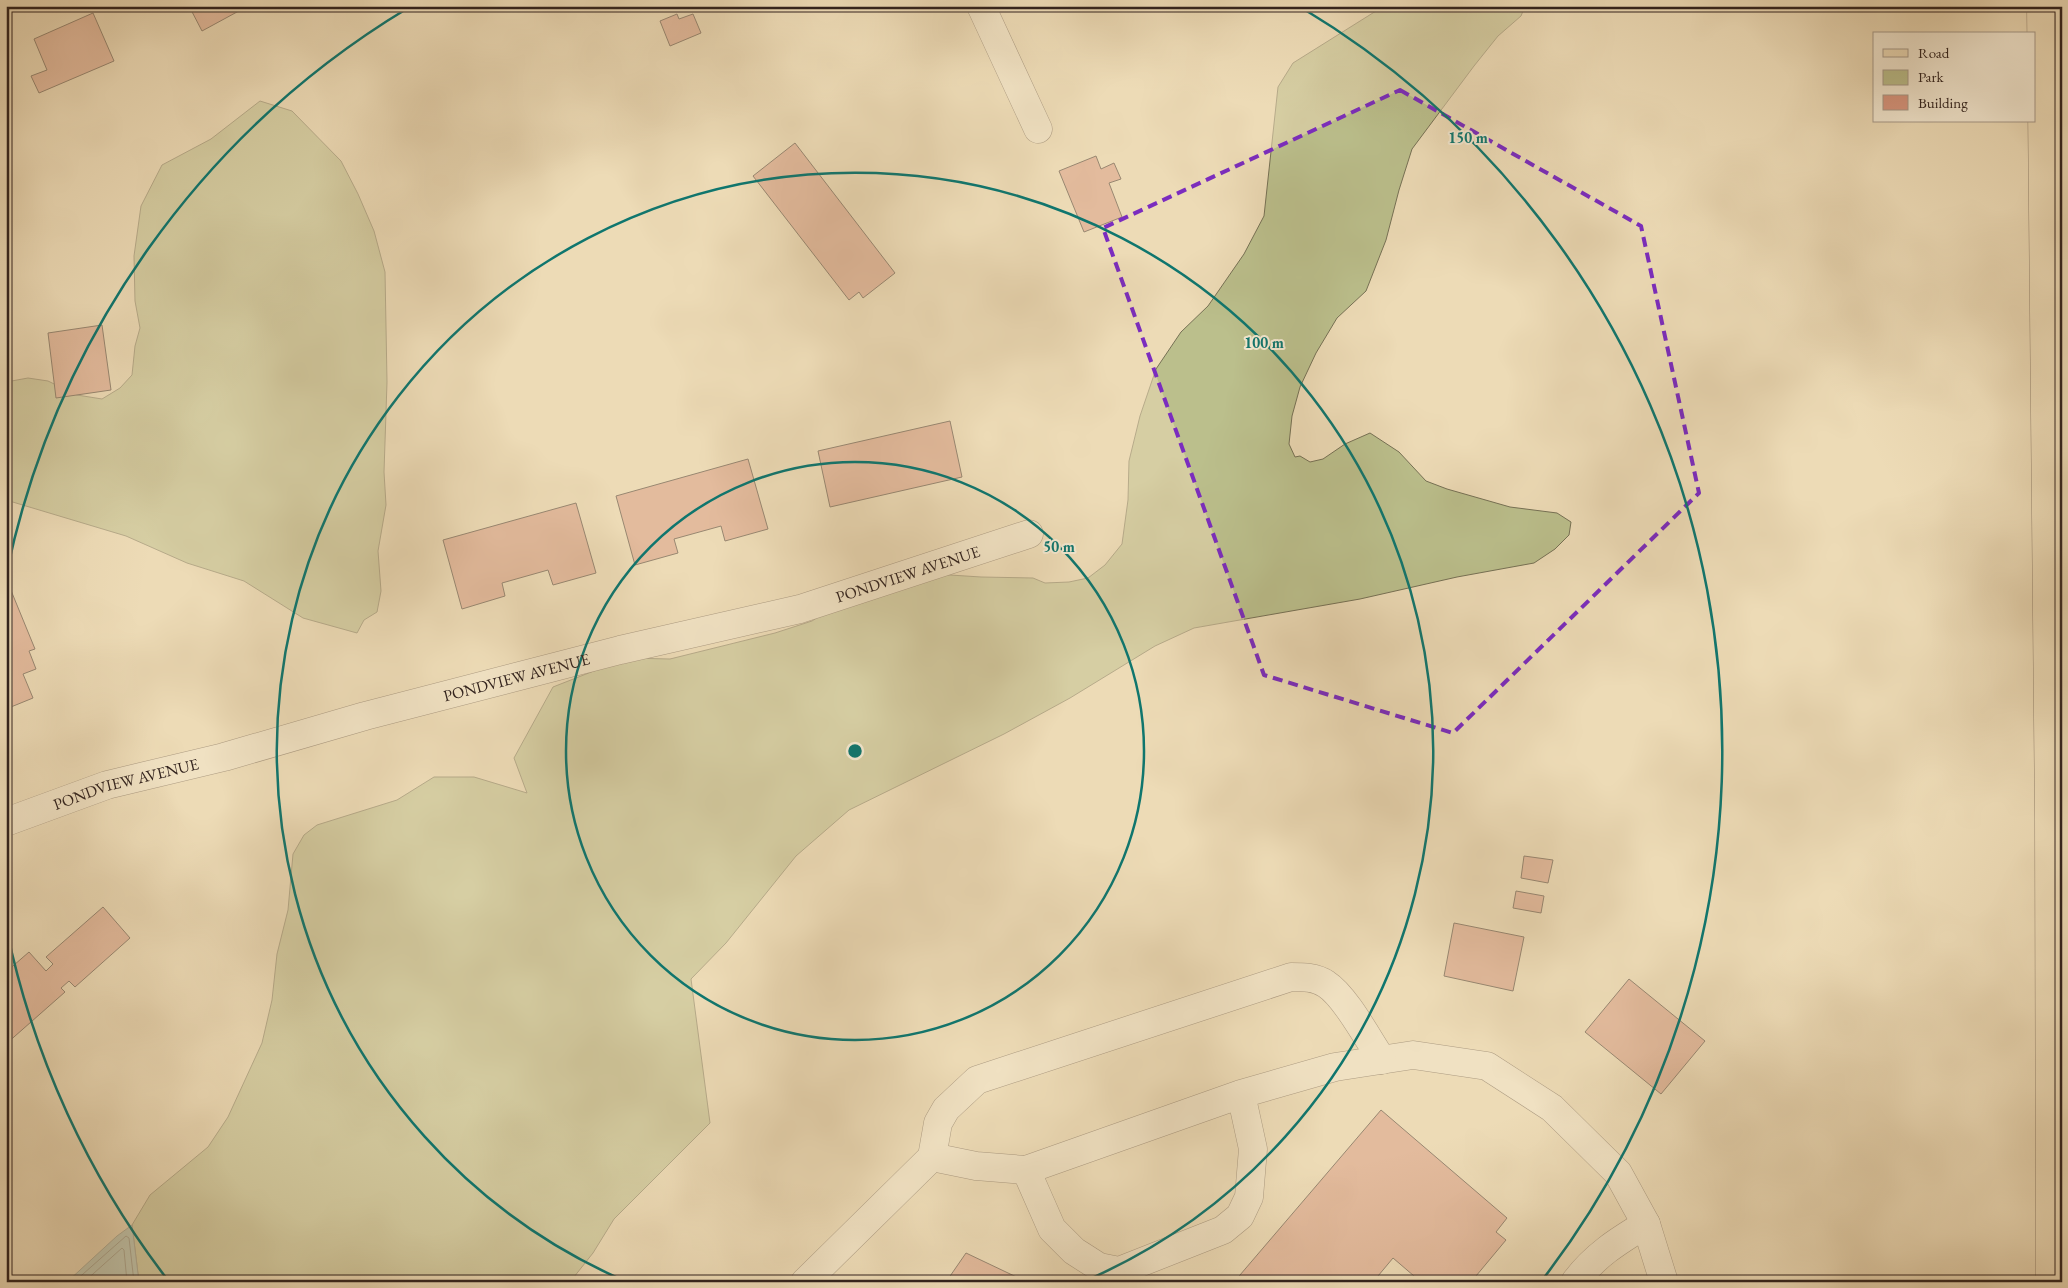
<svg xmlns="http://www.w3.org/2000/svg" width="2068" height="1288" font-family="'EB Garamond',serif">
<rect width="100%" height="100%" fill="#eddbb6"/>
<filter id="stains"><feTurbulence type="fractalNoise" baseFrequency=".004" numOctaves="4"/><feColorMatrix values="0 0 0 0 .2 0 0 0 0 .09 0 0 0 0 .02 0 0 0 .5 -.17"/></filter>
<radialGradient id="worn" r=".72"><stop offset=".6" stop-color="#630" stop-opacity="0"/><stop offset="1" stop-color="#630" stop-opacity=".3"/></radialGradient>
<!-- green -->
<path fill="#bbbf8c" stroke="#767155" d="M1384 6H1525L1521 16 1498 36 1474 66 1412 149 1399 190 1386 240 1366 291 1337 318 1316 353 1300 387 1292 416 1289 444 1295 457 1300 456 1310 462 1323 459 1345 444 1370 433 1399 452 1426 481 1447 489 1510 507 1557 513 1571 522 1569 535 1555 549 1534 563 1457 577 1360 599 1194 628 1155 646 1070 698 1004 734 849 810 796 856 726 943 691 979 710 1123 614 1219 593 1253 570 1282H139L132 1225 150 1195 208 1147 228 1117 262 1043 272 1000 277 954 288 910 293 854 304 835 317 825 397 800 434 777H474L527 793 514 758 553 687 627 658 670 659 775 633 812 621 851 596 919 573 981 577 1033 578 1045 583 1069 582 1088 578 1105 565 1122 544 1128 500 1129 461 1140 416 1156 369 1181 332 1208 306 1244 254 1264 216 1278 87 1293 63Z
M260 101 292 111 341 161 358 194 374 231 385 272 387 382 384 472 386 505 378 551 381 591 377 612 364 620 357 633 303 618 244 581 187 563 126 536 6 500V382L28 378 48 381 77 395 102 399 120 388 132 375 135 346 140 328 135 301 134 256 141 206 162 165 211 139Z"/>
<!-- water -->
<path fill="#99bbb2" stroke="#707e77" d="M132 1225 139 1282H67L117 1236Z"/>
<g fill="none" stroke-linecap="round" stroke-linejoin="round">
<!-- shore -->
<path stroke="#666f68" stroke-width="1" d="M74 1282 126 1236 129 1238 134 1282
M84 1282 122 1248 124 1250 127 1282"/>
</g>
<!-- building -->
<path fill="#d8967f" stroke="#32231e" d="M189 6H248L202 31Z
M93 13 114 61 39 93 31 76 47 70 34 39Z
M677 14 679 19 693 14 701 33 670 46 660 21Z
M795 143 895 273 863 298 859 292 849 300 753 176Z
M1096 156 1101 169 1114 163 1121 179 1109 183 1122 217 1084 232 1059 171Z
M102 325 111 390 56 398 48 333Z
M950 421 962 477 830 507 818 451Z
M748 459 768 529 725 541 721 526 674 539 678 553 635 565 616 496Z
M576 503 596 573 553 585 548 570 502 583 505 596 462 609 443 540Z
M10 588 35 649 29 651 36 669 23 674 33 698 6 709V590Z
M1524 856 1553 860 1548 883 1521 878Z
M1516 891 1544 896 1541 913 1513 908Z
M103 907 130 938 75 987 69 981 61 988 65 992 6 1044V972L29 952 46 971 53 964 46 957Z
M1454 923 1524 937 1513 991 1444 976Z
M1629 979 1705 1041 1661 1094 1585 1032Z
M1381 1110 1507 1218 1496 1232 1506 1240 1471 1282H1421L1393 1258 1373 1282H1234Z
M966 1253 1027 1282H946Z"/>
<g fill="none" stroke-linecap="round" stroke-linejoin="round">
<defs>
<g id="minor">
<path d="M981 6 1038 129"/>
<path id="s1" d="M6 822 107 785 224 757 365 716 620 650 800 609 1029 534"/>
<path d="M1241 1094 1253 1149 1249 1197 1240 1216 1223 1230 1119 1271 1099 1267 1074 1251 1052 1229 1026 1170 1241 1094 1335 1067 1413 1055 1487 1066 1552 1108 1618 1173 1646 1224 1664 1282"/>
<path d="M932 1157 938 1123 946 1109 977 1080 1291 977C1303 977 1316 977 1326 984 1345 996 1368 1039 1382 1060"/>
<path d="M805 1282 932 1157 976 1166 1026 1170"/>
<path d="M1575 1282C1594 1256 1618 1241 1646 1224"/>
</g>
<path id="major" d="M2041 6 2049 819 2050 1282"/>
</defs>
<!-- minor casing -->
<use href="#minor" stroke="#615144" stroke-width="29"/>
<!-- major casing -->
<use href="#major" stroke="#32231e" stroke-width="29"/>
<!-- minor -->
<use href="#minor" stroke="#f3e8d0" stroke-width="28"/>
<!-- major -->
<use href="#major" stroke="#eddbb6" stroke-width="28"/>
</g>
<!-- marked area -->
<path d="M0 0H2068V1288H0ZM1400 90 1641 226 1699 493 1453 733 1264 675 1103 228Z" fill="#eddbb6" fill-opacity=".55" fill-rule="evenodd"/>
<path fill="none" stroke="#7b2cbf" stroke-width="4" stroke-dasharray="10 6" stroke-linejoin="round" d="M1400 90 1641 226 1699 493 1453 733 1264 675 1103 228Z"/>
<!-- distance rings -->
<g fill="none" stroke="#0f766e" stroke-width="2.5">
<circle cx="855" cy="751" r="289"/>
<path d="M625 1281A578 578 0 1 1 1085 1281"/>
<path d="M167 1279A867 867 0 0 1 7 931M7 571A867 867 0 0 1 408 8M1302 8A867 867 0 0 1 1543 1279"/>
</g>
<g text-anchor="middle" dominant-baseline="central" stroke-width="4" stroke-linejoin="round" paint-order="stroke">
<!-- street labels -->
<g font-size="16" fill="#32231e" stroke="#f3e8d0">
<text stroke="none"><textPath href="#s1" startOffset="936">PONDVIEW AVENUE</textPath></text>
<text stroke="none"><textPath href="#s1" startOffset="531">PONDVIEW AVENUE</textPath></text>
<text stroke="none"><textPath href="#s1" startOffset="126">PONDVIEW AVENUE</textPath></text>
</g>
</g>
<circle cx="855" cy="751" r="8" fill="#0f766e" stroke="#f3e8d0" stroke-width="2.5"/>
<g font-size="15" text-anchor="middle" font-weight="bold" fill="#0f766e" stroke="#f3e8d0" stroke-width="4" stroke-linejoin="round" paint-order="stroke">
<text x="1468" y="143">150 m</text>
<text x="1264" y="348">100 m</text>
<text x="1059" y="552">50 m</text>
</g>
<!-- margin -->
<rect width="2068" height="1288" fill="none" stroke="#eddbb6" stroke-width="25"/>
<rect x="8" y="8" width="2053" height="1273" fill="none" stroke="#32231e" stroke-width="2.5"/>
<rect x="12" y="12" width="2043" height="1263" fill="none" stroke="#32231e"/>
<!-- legend -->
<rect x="1873" y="32" width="162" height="90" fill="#f3e8d0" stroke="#a69989"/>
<rect x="1883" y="49" width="25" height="8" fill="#eddbb6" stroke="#a69989"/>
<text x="1918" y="58" font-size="15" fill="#32231e">Road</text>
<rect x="1883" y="70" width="25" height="15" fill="#bbbf8c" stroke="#a69989"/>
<text x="1918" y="82" font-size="15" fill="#32231e">Park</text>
<rect x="1883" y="95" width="25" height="15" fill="#d8967f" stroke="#a69989"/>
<text x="1918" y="108" font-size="15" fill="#32231e">Building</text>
<rect width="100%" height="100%" filter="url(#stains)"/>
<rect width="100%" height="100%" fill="url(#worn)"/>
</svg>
